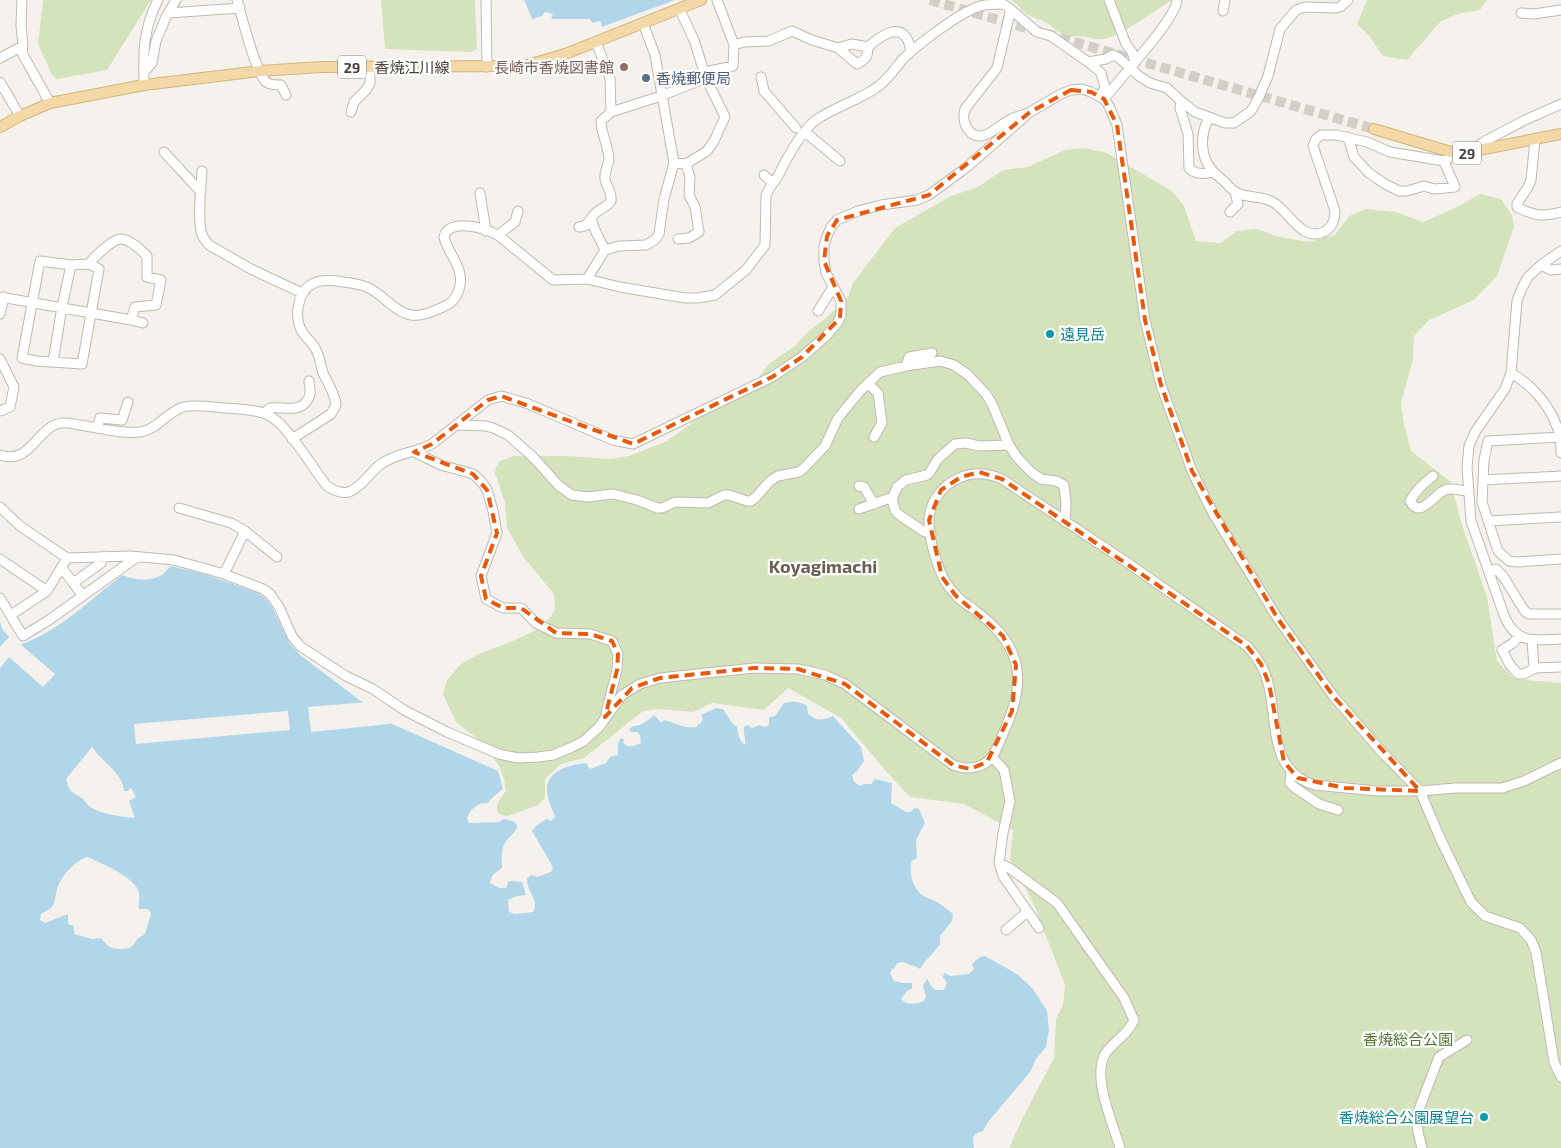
<svg xmlns="http://www.w3.org/2000/svg" width="1561" height="1148" font-family="'Exo 2','Noto Sans JP',sans-serif">
<rect width="100%" height="100%" fill="#f5f2ed"/>
<!-- green -->
<path fill="#d4e3bb" d="M43 0H151L107 70 57 79 52 75 38 44Z
M381 0H475L477 49 470 52 385 49Z
M1012 0H1172C1158 9 1117 38 1103 39 1091 41 1082 33 1071 37L1058 32 1052 26 1043 21 1027 15Z
M1367 0H1487L1480 10 1458 14 1441 21 1407 60 1383 56 1370 37 1357 24Z
M1084 148 1107 153 1172 191 1184 206 1196 241 1221 243 1237 231 1256 229 1280 237 1309 242 1335 235 1349 216 1366 209 1396 212 1423 222 1459 206 1480 194 1501 199 1512 215 1514 227 1497 276 1474 300 1429 320 1414 336 1413 359 1401 403 1404 424 1411 451 1451 482 1461 522 1487 597 1497 661 1514 679 1561 683V1148H1009L1023 1117 1054 1058 1056 1019 1063 1005 1065 985 1034 905 1010 859 1013 830 964 804 910 797 885 770 841 718 788 688 764 710 712 703 693 712 659 709 643 711 584 758 561 764 545 779V798L538 805 508 816 501 815 497 811C496 803 501 798 506 791L504 779 499 766 483 743 456 722 443 694 447 680 461 664 481 653 513 641 544 626 555 610 554 594 524 558 507 528 505 503 495 473 496 467 500 461 514 456H567L610 459 629 456 667 441 703 415 755 382 769 364 796 345 809 331 828 316 848 297 853 283 895 228 951 196 978 187 1003 170 1028 167 1065 150Z"/>
<!-- water -->
<path fill="#b2d6e9" fill-rule="evenodd" d="M524 0H675L602 27 600 21 592 23 590 19H551L553 14 545 12 542 16 532 19Z
M171 566 204 574 256 592 265 598 272 607 290 644 300 655 390 723 498 771 503 789C500 792 496 794 493 797 488 802 489 804 481 803L471 810 467 818 469 823 499 822 504 819C531 824 508 834 504 845 501 852 502 860 502 868 496 872 491 875 490 883L499 888H506L508 882 511 881 522 882 526 895 517 896 508 900 509 912 515 914 533 912C540 901 527 893 527 879L531 875 537 877 551 872 553 867 532 831 536 826 546 819 551 821 555 817C553 811 550 805 548 798 542 772 566 765 586 763L590 769 606 763 610 757 618 755C618 749 617 743 621 738L624 739 623 743 627 746H634L641 743 640 735 637 732H631L629 729 633 726C642 726 647 721 654 715L662 723 664 720C676 723 684 729 697 727L698 724H700L703 719 701 715 716 708 723 709 732 723 737 727C738 733 739 741 745 745 746 738 743 733 744 727L748 725 752 728 759 725 765 727 769 725V717L775 716 784 703C793 701 799 701 807 706L808 714C818 721 821 721 833 716L861 747 864 761 857 771 852 775 854 782 860 786 864 784H871L875 779 892 783 891 803 906 812H911L914 808 919 809 925 823 916 840 917 858 912 861C908 872 913 888 922 895 926 898 932 899 937 902 942 905 948 910 953 914L952 921 940 936V944C934 953 925 960 920 969 915 965 909 966 904 962L897 963 895 968 892 969 890 973 894 981 903 983H912V989L908 990 901 999C907 1006 917 1004 924 1001L926 997 923 986 927 979C934 989 930 990 944 990L947 983 943 977 944 973 951 976 969 974 974 969 972 964 980 957 985 956 1017 974 1033 989 1047 1011 1049 1030 1046 1047 1036 1059 1030 1072 988 1122 983 1131 977 1133 973 1137 974 1148H0V622L3 630 17 646C57 633 89 601 122 575 134 580 150 582 162 575 165 573 168 568 171 566ZM92 747C101 761 124 774 124 791H127L131 788 136 797 129 801 135 818C124 817 101 814 92 808 88 806 86 802 83 799 72 791 70 794 66 779ZM87 857C99 862 137 878 139 893 140 898 138 903 139 909H148L151 914 145 934 137 939 135 943 130 948C117 950 109 950 101 938L92 939 74 934V926L68 924V914L45 923 40 920 41 914C44 912 49 910 51 908 56 902 55 895 57 889 62 875 73 862 87 857Z"/>
<!-- pier -->
<path fill="#f5f2ed" d="M11 635 17 644 23 642 21 645 55 674 43 687 9 657 0 668V647Z
M367 702 387 717 390 724 311 732 308 707Z
M288 711 290 730 136 744 134 724Z"/>
<g fill="none" stroke-linecap="round" stroke-linejoin="round">
<!-- major-tunnel -->
<path stroke="#d2cfc9" stroke-width="10" stroke-dasharray="10 5" stroke-linecap="butt" d="M930 0 1374 129"/>
<defs>
<path id="minor" d="M22 0 21 25 23 46
M237 0C242 17 255 71 266 82 270 85 276 85 281 85L286 95
M486 0 487 67
M717 0 734 45 744 42 769 41 792 31 812 40 838 48 852 44 868 47C876 40 895 24 905 36 908 39 910 46 911 51
M1009 8 1037 32 1051 36 1091 64 1101 73 1105 87 1101 97
M1223 11 1225 0
M169 13 240 8
M1521 13 1534 14 1561 10
M596 42 610 78 611 112 661 96 706 78
M838 48 857 64C866 59 868 57 868 47
M0 58 23 46 22 53 50 103
M1088 62 1106 59 1113 55 1119 58 1139 76 1150 83 1167 88 1181 101 1195 112 1225 123H1234L1251 111 1259 97 1268 76 1280 29 1296 10 1305 7 1336 8 1340 7 1348 0
M1135 62C1145 50 1176 15 1177 0
M144 72 152 63 156 41 166 17 176 0
M705 72 733 66 734 45
M761 77 764 91 796 128
M0 82 20 116
M144 85C143 53 143 29 158 0
M1104 99 1135 62 1132 52 1126 44 1109 0
M1181 101 1180 108 1188 134 1189 168C1195 175 1205 174 1213 172
M351 112 354 102 366 90 370 83V67
M1209 118C1200 134 1200 155 1211 169 1215 174 1220 178 1225 182 1229 187 1234 192 1240 194 1251 198 1263 196 1273 202 1290 212 1302 244 1326 231 1333 226 1335 219 1335 211L1313 146 1316 139 1321 135H1336L1367 142 1390 152 1444 161 1449 158 1451 152
M805 132 840 161
M1348 137 1354 157 1369 173 1385 184 1399 191H1407L1424 186 1434 189 1455 187 1444 161
M1535 140 1531 180 1528 187 1517 204V207C1534 216 1543 217 1561 212
M1475 151 1479 145 1485 141 1525 120 1561 104
M164 152 201 192
M674 163 686 164 707 151 714 141 725 117 706 78 694 40 679 8
M202 171C201 188 197 219 202 235 204 239 207 242 209 245L251 269 302 293
M764 175 773 183
M480 193 486 231
M1230 212 1238 204 1235 192
M579 227 585 226 591 219
M498 235 515 222 518 211
M678 239 689 238 699 232 695 207 689 195 690 177 686 164
M605 250 594 228 591 219C595 209 606 209 611 201 612 189 606 188 605 179 604 172 608 166 609 160 609 147 601 134 601 121L611 112
M1561 251 1541 265 1528 277 1522 288 1517 301 1511 373 1505 389 1475 432 1469 446 1467 467 1471 521 1505 618C1518 645 1535 640 1561 639
M40 261 71 265 89 264 99 269 82 364 36 361 22 358Z
M1541 265 1551 270 1561 269
M587 279 605 250 619 246 646 245 655 240 659 234 664 199 674 163 655 55 643 23
M0 297 131 320 135 307 156 305 161 280 147 277V256C141 250 129 238 120 239 112 240 94 257 89 264
M818 311 833 287
M0 314 4 297
M131 320 143 323
M0 359 14 387 10 407 0 411
M53 362 62 307 71 265
M906 366 909 357 932 353
M1511 373C1534 386 1554 410 1560 437 1561 442 1561 448 1561 453
M868 384 878 393 879 400 882 423 874 437
M264 413 270 408C283 406 297 413 306 402 312 395 310 389 309 381
M457 425 486 426 493 428 508 435 533 457 559 486 572 495 587 497 613 494 637 500 657 508H662L675 502 708 503 724 495H729L747 501H751L756 497 770 481 778 476 799 472 805 467 825 446 838 418 861 390 880 372 906 366 940 361 954 365 967 374 986 394 992 404 1009 445 1016 456 1031 472 1041 479 1056 481 1064 485 1066 503 1065 522
M97 428 100 418 122 420 128 402
M1561 437 1488 441 1484 460 1482 502 1498 551 1509 561 1517 562 1561 559
M292 439 331 414 336 405C335 394 328 383 323 373 320 365 320 355 315 348 312 342 306 338 303 333 298 327 297 315 298 308 302 281 320 278 343 282 352 283 361 284 369 288 383 295 395 312 411 315 423 317 436 310 447 305 457 300 462 286 460 275 458 261 447 251 444 237 448 217 487 228 499 236 506 241 513 248 520 253 531 262 542 271 553 280L587 279 620 287 685 298H697L715 295 746 270 765 245 766 196C768 188 774 183 778 176 785 161 804 126 819 118 836 107 860 99 876 88 887 81 894 70 902 60 918 44 959 13 980 6 987 4 995 4 1003 4L1009 8 1010 13 997 68 965 109C963 116 963 121 967 128 980 148 998 125 1011 119 1016 117 1021 115 1026 114
M414 452 441 465 473 474 481 481 487 490 493 511 497 533 481 576 486 599 503 608H521L536 623 556 633 590 634 612 641 618 654 617 670 606 713
M0 455C29 465 37 430 57 424 64 421 73 424 80 425 99 428 121 434 140 432 157 430 167 412 183 407 195 404 212 407 225 408 238 409 253 409 266 414 286 421 312 468 327 486 333 490 341 494 349 492 362 487 370 472 381 464 396 453 415 453 432 444L488 400 501 396 526 403 613 440 633 444 772 377 802 357 826 336 838 322 841 315V301L826 273 824 261V246L827 236 831 227 837 220 858 211 881 205 917 200 929 195 967 167 1030 112 1061 94 1071 90 1082 89 1091 92 1104 99 1109 106 1117 125 1145 320 1161 385 1192 471 1214 515 1278 619 1334 697 1381 751 1420 791 1440 838 1471 902 1485 916 1520 928 1531 940 1536 952 1554 1062 1561 1077
M1433 476C1424 483 1416 490 1410 501 1420 520 1434 494 1445 490 1451 487 1462 491 1469 491
M1483 480 1561 476
M859 486 864 487 874 504
M0 507 20 526 67 558 131 556 174 560 224 574 263 589 270 594 279 607 292 636 300 646 309 652 346 676 373 689 404 710 447 732 499 754 518 758 538 757 553 755 570 748 584 741 599 727 622 695 640 684 660 678 754 668 798 669 825 675 845 684 953 765C969 771 987 768 995 752 1007 725 1023 694 1016 664 1010 639 992 623 972 608 966 604 959 600 955 594 950 588 944 582 942 575 935 560 926 529 930 512 933 499 943 486 955 480 971 471 986 472 1002 479L1125 561 1247 646C1257 657 1265 668 1268 683 1278 720 1268 772 1315 785L1377 791H1420L1456 788H1502L1524 781 1561 763
M179 508 231 523 245 531 224 574
M859 509 893 497
M1488 521 1561 517
M245 531 277 557
M931 534 923 531 898 514 895 510 893 503V497L897 487 906 480 927 475 930 472 938 459 955 444 966 443 979 446 1009 445
M0 559 47 591
M62 568 83 596
M1489 572 1496 569 1503 576 1524 610 1528 614H1561
M73 583 101 563 104 556
M0 598 23 636 49 620 137 557
M11 615 47 591 67 558
M1519 636 1513 643 1502 650 1510 665 1518 674H1524L1535 668 1561 667
M1532 640 1534 668
M992 757 1004 770 1010 801 1003 833 999 863 1008 867 1057 903 1124 998 1134 1020C1127 1037 1110 1043 1104 1056 1093 1081 1113 1123 1120 1148
M1291 771 1290 783 1294 787 1319 804 1338 810
M999 863 1003 876 1039 928
M1006 930 1027 912
M1422 1148 1418 1132 1416 1117 1439 1057 1467 1040"/>
<path id="major" d="M0 127 20 116 50 103 144 85 260 71 321 67 524 66 565 54 701 0
M1374 129 1451 152 1463 153 1561 134"/>
</defs>
<!-- minor casing -->
<use href="#minor" stroke="#bfb9b0" stroke-width="11"/>
<!-- major casing -->
<use href="#major" stroke="#d6b479" stroke-width="12"/>
<!-- minor -->
<use href="#minor" stroke="#fff" stroke-width="9"/>
<!-- major -->
<use href="#major" stroke="#f3d8a8" stroke-width="10"/>
</g>
<!-- marked area -->
<path fill="none" stroke="#e8590c" stroke-width="4" stroke-dasharray="10 6" stroke-linejoin="round" d="M1071 90 1091 92 1104 99 1117 125 1145 320 1161 385 1192 471 1278 619 1334 697 1420 791 1345 788 1298 778 1284 762 1269 684 1261 664 1247 646 1002 479 979 472 961 477 941 490 929 520 942 577 956 596 1003 636 1016 665 1012 711 987 762 970 769 953 765 845 684 798 669 754 668 660 678 632 688 605 717 617 670 618 654 612 641 590 634 556 633 521 608H503L486 599 481 576 497 533 487 490 473 474 414 452 432 444 488 400 501 396 633 444 772 377 802 357 840 318 841 301 824 261 827 236 837 220 929 195 1030 112Z"/>
<!-- markers -->
<circle fill="#8d6e63" stroke="#fff" stroke-width="2" cx="624" cy="67" r="5"/>
<circle fill="#5c6f8a" stroke="#fff" stroke-width="2" cx="646" cy="78" r="5"/>
<g fill="#0f9aa8" stroke="#fff" stroke-width="2">
<circle cx="1050" cy="334" r="5"/>
<circle cx="1484" cy="1117" r="5"/>
</g>
<g text-anchor="middle" dominant-baseline="central" stroke-width="4.5" stroke-linejoin="round" paint-order="stroke">
<!-- shield labels -->
<g fill="#fff" stroke="#7f7b76" stroke-width="1">
<rect x="338" y="55.5" width="28" height="23" rx="4"/>
<rect x="1453" y="141.5" width="28" height="23" rx="4"/>
</g>
<g font-size="14" font-weight="bold" fill="#48423b">
<text x="352" y="67">29</text>
<text x="1467" y="153">29</text>
</g>
<!-- street labels -->
<g font-size="15" fill="#48423b" stroke="#fff">
<text x="412" y="67">香焼江川線</text>
</g>
<!-- education labels -->
<g font-size="15" fill="#785e54" stroke="#fff" text-anchor="end">
<text x="614" y="67">長崎市香焼図書館</text>
</g>
<!-- service labels -->
<g font-size="15" fill="#4e5e75" stroke="#fff" text-anchor="start">
<text x="656" y="78">香焼郵便局</text>
</g>
<!-- culture labels -->
<g font-size="15" fill="#0d838f" stroke="#fff" text-anchor="start">
<text x="1060" y="334">遠見岳</text>
<text x="1474" y="1117" text-anchor="end">香焼総合公園展望台</text>
</g>
<!-- park labels -->
<g font-size="15" fill="#517434" stroke="#fff">
<text x="1408" y="1039">香焼総合公園</text>
</g>
<!-- quarter labels -->
<g font-size="18" font-weight="bold" fill="#6a5f53" stroke="#fff">
<text x="823" y="566">Koyagimachi</text>
</g>
</g>
</svg>
